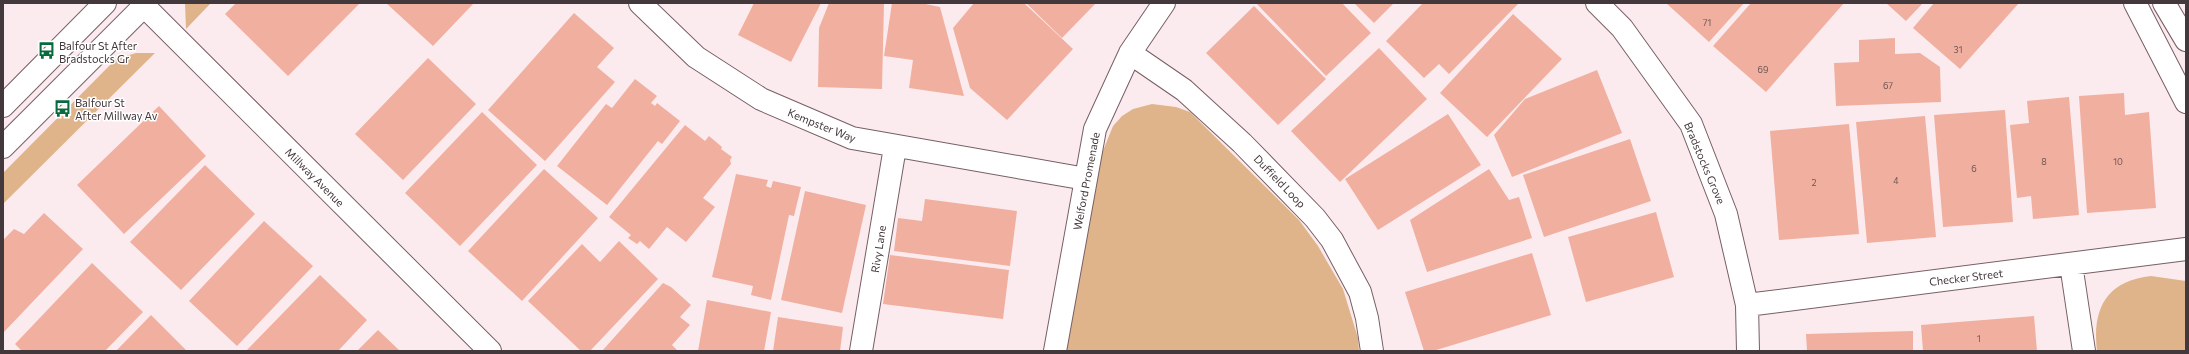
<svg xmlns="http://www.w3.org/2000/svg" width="2189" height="354" font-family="Commissioner,sans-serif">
<rect width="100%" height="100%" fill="#fcebee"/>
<!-- green -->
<path fill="#e0b48b" d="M185 3H211L186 29Z
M136 53H155L3 204V173L116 59Z
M1152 104 1176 107 1190 112 1299 220 1318 246 1343 289 1358 338 1359 351H1065L1098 163 1113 126 1122 116 1133 109Z
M2151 276 2186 281V351H2097C2092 309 2106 281 2151 276Z"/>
<!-- building -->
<path fill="#f0af9f" d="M236 3H360L288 76 225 14Z
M386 3H474L433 46Z
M754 3H821L791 62 738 35Z
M829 3H884L882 89 818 87 819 28Z
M892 3H921L940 7 964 96 909 88 913 60 884 56Z
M974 3H1024L1073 49 1007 120 970 88 953 28Z
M1026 3H1096L1062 38Z
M1259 3H1342L1371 33 1326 76 1257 4Z
M1354 3H1394L1374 23Z
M1423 3H1519L1449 74 1439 64 1424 78 1386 41Z
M1666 3H1744L1709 42Z
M1751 3H1844L1766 92 1713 46Z
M1886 3H1923L1906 21Z
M1934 3H2019L1960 69 1913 28Z
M1254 6 1326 79 1278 125 1206 53Z
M574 13 614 48 597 67 615 82 545 161 488 110Z
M1513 14 1562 59 1487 137 1440 93Z
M1895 38V54L1920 53 1940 67 1941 102 1836 106 1834 63 1859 62V40Z
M1379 48 1427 99 1340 182 1291 131Z
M428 58 476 104 403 180 355 134Z
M1597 70 1622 133 1512 177 1494 135 1525 99Z
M635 79 657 96 651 103 655 106 657 103 680 121 662 144 658 141 607 205 557 166 606 104 612 108Z
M2124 93 2125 115 2149 112 2156 208 2087 213 2079 96Z
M2069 97 2079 215 2033 219 2031 196 2017 198 2010 125 2029 123 2027 101Z
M159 106 206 156 124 234 77 185Z
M2005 110 2013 222 1943 227 1934 115Z
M482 112 537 165 460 246 405 193Z
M1448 114 1481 165 1378 230 1345 179Z
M1925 116 1936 237 1867 243 1856 122Z
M1849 124 1859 234 1779 240 1770 131Z
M685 125 705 141 709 136 722 147 721 149 732 157 730 160 731 164 703 198 715 207 686 242 667 227 649 249 640 241 637 244 628 238 631 235 609 217Z
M1630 139 1651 201 1544 237 1523 175Z
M205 165 255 214 181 290 130 242Z
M544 169 598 218 522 301 468 251Z
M1489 169 1509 200 1519 197 1532 238 1427 272 1410 220Z
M736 174 768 180 766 186 771 188 773 181 801 187 794 216 789 215 771 300 751 295 753 286 712 277Z
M805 191 866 205 842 313 781 300Z
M925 199 1017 211 1010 266 894 251 898 218 922 221Z
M1656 212 1674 277 1586 302 1568 237Z
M44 213 83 249 3 333V240L14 229 24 234Z
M264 221 313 266 237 346 189 301Z
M619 241 658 279 590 351H581L528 301 582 244 600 262Z
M1532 253 1551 315 1433 351H1424L1405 292Z
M890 255 1009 270 1003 319 883 304Z
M92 263 143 312 105 351H22L15 344Z
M320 275 367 320 338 351H246Z
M663 283 671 287 691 305 680 317 690 325 672 345 678 351H602Z
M707 300 771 312 764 351H698Z
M151 315 187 351H116Z
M2034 316 2037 351H1923L1921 325Z
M778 317 843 327 840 351H773Z
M378 330 400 351H357Z
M1913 331V351H1807L1806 334Z"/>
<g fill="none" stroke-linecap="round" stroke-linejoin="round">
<defs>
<path id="minor" d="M141 3 490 351
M640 3 696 57 761 99 852 138 1086 179
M1597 3 1622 28 1691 124 1726 214 1747 305 1748 351
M2135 3 2186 102
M2164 3 2186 40
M1130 53 1184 90 1242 143 1315 218 1332 240 1360 292 1367 318 1372 351
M3 106 105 3
M3 147 147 3
M2071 264 2084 351
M1747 305 2186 249
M861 351 895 147
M1055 351 1095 129 1130 53 1164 3"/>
</defs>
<!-- minor casing -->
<use href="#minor" stroke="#775f64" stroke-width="24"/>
<!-- minor -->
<use href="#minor" stroke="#fff" stroke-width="22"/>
</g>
<!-- icons -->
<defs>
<symbol id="bus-bare" viewBox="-9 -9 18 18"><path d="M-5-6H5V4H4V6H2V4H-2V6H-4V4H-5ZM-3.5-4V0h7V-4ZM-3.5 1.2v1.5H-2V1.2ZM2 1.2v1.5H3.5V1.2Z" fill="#096a3e" stroke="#fff" stroke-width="2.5" paint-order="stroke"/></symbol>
</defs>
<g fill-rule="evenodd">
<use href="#bus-bare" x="34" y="38" width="25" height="25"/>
<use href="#bus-bare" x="50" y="96" width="25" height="25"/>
</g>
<g text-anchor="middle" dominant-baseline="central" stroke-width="3" stroke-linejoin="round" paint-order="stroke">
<!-- number labels -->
<g font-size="9" fill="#6e5654">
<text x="1707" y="22">71</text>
<text x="1958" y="49">31</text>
<text x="1763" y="69">69</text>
<text x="1888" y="85">67</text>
<text x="2044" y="161">8</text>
<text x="2118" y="161">10</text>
<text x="1974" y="168">6</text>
<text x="1896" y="180">4</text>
<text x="1814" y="182">2</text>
<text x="1979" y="338">1</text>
</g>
<!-- poi labels -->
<g font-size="11" fill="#43383b" stroke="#fff" text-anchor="start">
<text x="59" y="45">Balfour St After<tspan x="59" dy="13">Bradstocks Gr</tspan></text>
<text x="75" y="102">Balfour St<tspan x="75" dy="13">After Millway Av</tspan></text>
</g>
<!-- street labels -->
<g font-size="11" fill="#43383b" stroke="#fff">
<text transform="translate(822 125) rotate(22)">Kempster Way</text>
<text transform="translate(1705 163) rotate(67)">Bradstocks Grove</text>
<text transform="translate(315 177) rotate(45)">Millway Avenue</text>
<text transform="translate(1086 181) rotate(-79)">Welford Promenade</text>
<text transform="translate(1280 181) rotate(46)">Duffield Loop</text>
<text transform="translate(878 249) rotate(-81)">Rivy Lane</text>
<text transform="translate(1966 277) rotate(-7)">Checker Street</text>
</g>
</g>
<!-- border -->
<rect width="2189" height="354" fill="none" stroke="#43383b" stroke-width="8"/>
</svg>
